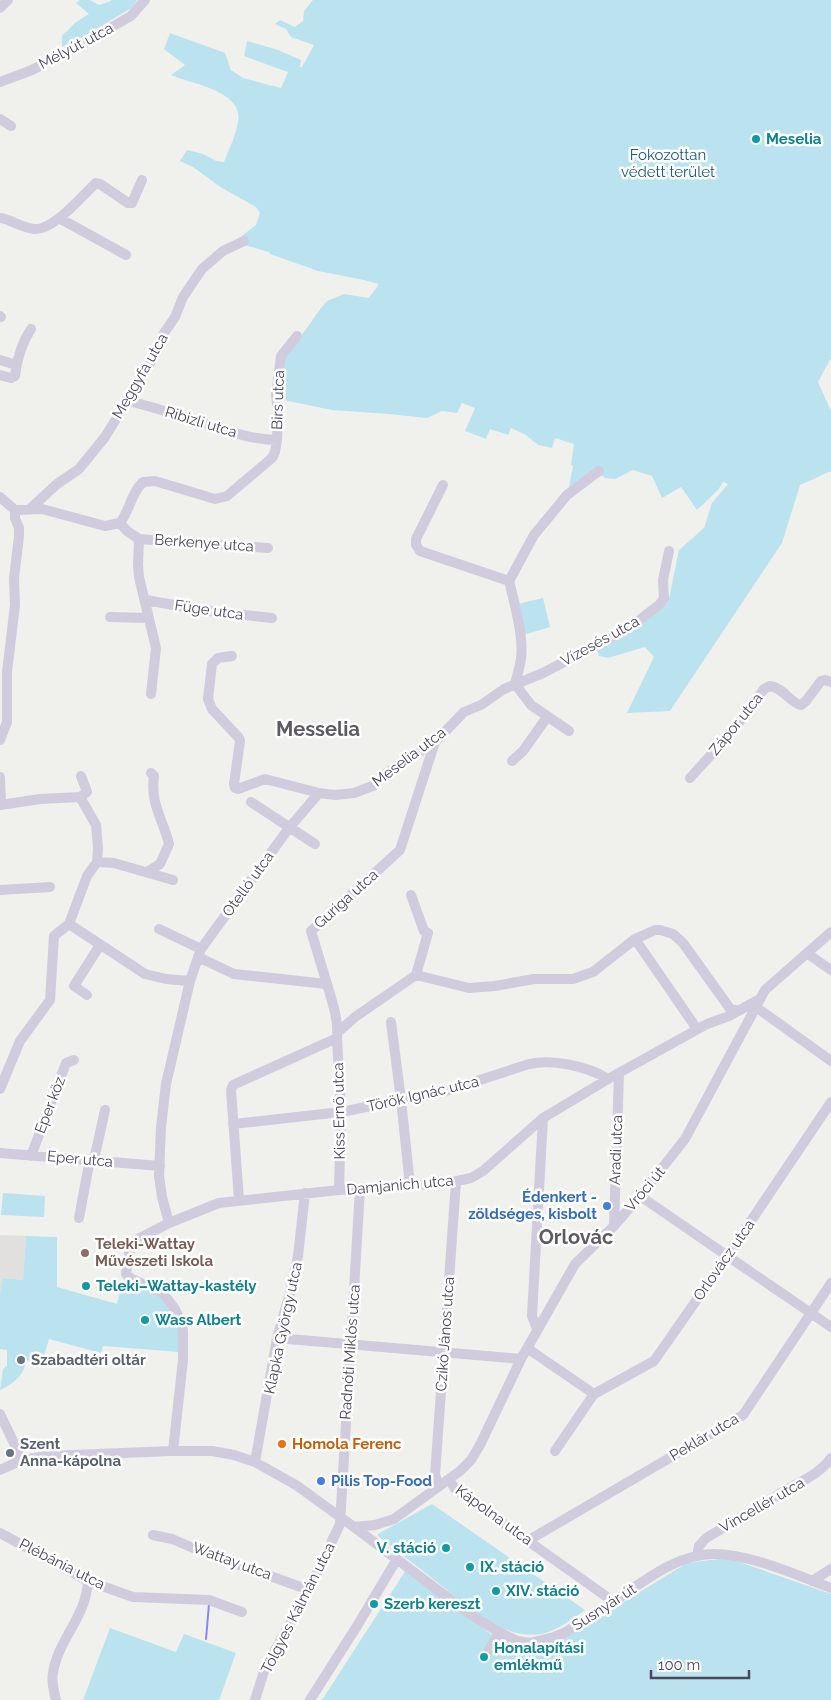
<svg xmlns="http://www.w3.org/2000/svg" width="831" height="1700" font-family="Raleway,sans-serif">
<rect width="100%" height="100%" fill="#f0f0ed"/>
<!-- education -->
<path fill="#e1e0df" d="M0 1235 26 1236 23 1280 4 1278 0 1294Z"/>
<!-- green -->
<path fill="#bae3ef" d="M80 0H90L99 5 111 1V0H137L133 7 81 38 62 47V36L76 22 89 14 76 3Z
M313 0H831V358L818 382 831 411V471L800 485 782 543 670 711 627 713 654 657 645 647 608 658 599 656 597 650 668 603 679 550 704 528 712 503 728 484 723 482 718 490 697 510 681 487 662 498 652 476 633 470 615 479 605 478 601 475 591 474 569 487 573 466 571 465 574 444 555 438 552 448 538 445 526 435 511 428 508 435 490 429 486 439 465 431 475 408 462 403 457 413 442 411 427 418 389 414 332 410 283 400 280 392 282 363 321 308 327 301 344 294 369 298 379 284 364 280 318 271 270 254 269 252 234 242 256 225 260 213 256 207 222 188 193 167 180 161 187 150 203 154 216 161 224 162C229 149 236 135 238 122 244 91 192 84 171 75L185 65 164 49 170 33 225 53 231 70 243 78 281 88 288 72 244 56 247 41 278 50 301 60 300 67H302L314 45 291 37 286 29 275 24 280 20 295 27 303 21 304 11Z
M543 598 550 627 523 635 518 604Z
M3 1193 45 1196 44 1217 1 1215Z
M26 1236 57 1237V1287L117 1304 120 1291H121L125 1280 160 1296 178 1323 179 1352 103 1346 101 1353 49 1339 43 1359 25 1361C27 1373 11 1386 0 1390L3 1369 7 1366V1350L0 1349V1294L3 1278 23 1280Z
M432 1504 585 1610C572 1619 558 1630 542 1634 501 1641 461 1601 432 1578 414 1564 396 1550 378 1536V1534Z
M728 1558 831 1594V1700H322L406 1570 496 1638 531 1647 562 1640 687 1563Z
M110 1628 176 1652 184 1634 236 1653 219 1700H83Z"/>
<g fill="none" stroke-linecap="round" stroke-linejoin="round">
<!-- stream -->
<path stroke="#8c86ed" stroke-width="2" d="M206 1639 209 1604"/>
<!-- minor -->
<path stroke="#d1cbde" stroke-width="10" d="M0 8 8 0
M0 82 32 70 86 42 131 16 145 0
M0 119 11 126
M0 218 5 219C14 222 25 228 34 229 53 231 83 195 96 183L100 184 128 203H132L142 180
M59 218 126 255
M0 316 1 317
M0 360 16 365
M0 375 11 378 15 376C17 358 21 344 31 329
M126 400C151 407 176 414 201 422 226 430 251 440 277 440
M443 485 416 539V545L420 551 509 581
M0 497 15 510 42 509 105 526 120 523C130 510 131 493 143 482L155 481 215 499 227 496 272 458 275 452 277 440 278 412 276 395 281 356 297 336
M30 509 57 484 79 469 105 437 157 352 164 333 175 317 183 297 202 269 223 251 244 241
M120 523 127 531 139 539 138 565 139 577 156 648 151 694
M139 539 268 548
M146 600 201 610 272 618
M110 617 149 618
M232 656 218 658 212 664 208 699 212 709 239 738 240 741 234 784 235 788 238 789 265 779 319 793 335 795 354 793 375 785 385 774 435 742 464 712 481 705 504 689 543 673 629 628 659 605 664 599 663 580 669 551
M515 684C517 676 520 667 521 658 524 638 514 601 509 581L534 535 567 495 599 471
M515 684 531 705 569 731
M0 740 7 722V672L15 605 14 578 19 536V528L15 518V510
M512 761 523 751 545 720 546 715
M0 777 1 805
M690 778 731 733 764 689 770 686C784 688 789 702 801 705L806 701 821 681 825 680 831 682
M80 797 87 792 81 776
M251 802 315 844
M0 805 40 799 80 797
M97 862 114 863 173 880
M147 872 160 864 169 844C163 819 150 804 154 776L151 773
M0 890 50 887
M411 895 424 931 428 933 416 975
M69 924 145 974 166 979 190 981
M159 929 201 949
M635 939 697 1029
M808 954 831 970
M198 957 234 974 327 984C332 1001 339 1021 337 1038L341 1112 339 1190
M416 975 469 988 495 986 534 979H573L593 972 635 939 655 930H660L673 934 683 943 731 1010H740
M327 984 311 931 400 850 435 742
M87 995 74 986 100 945
M756 1007 831 1061
M391 1022 401 1100 410 1185
M338 1032 355 1017 416 975
M0 1089 20 1041 50 1000 54 936 69 924 87 876 97 862 98 848 96 825 80 797
M233 1124 341 1112 446 1091 529 1064C553 1059 587 1066 608 1079
M0 1153 160 1166
M31 1156 66 1063 74 1060
M94 1160 105 1110
M640 1196 831 1327
M239 1200 231 1090 233 1085 337 1038
M79 1218 90 1159
M169 1223 162 1197 159 1176 161 1127 166 1084 190 981 201 949 289 828 319 793
M614 1226 619 1074
M537 1329 532 1316 543 1118
M277 1338 521 1359
M527 1348 594 1394 654 1361 728 1255 831 1102
M0 1414 22 1460
M173 1451 183 1360V1332L182 1324 175 1309 163 1293 130 1278 126 1274 130 1248 136 1240 169 1223 219 1203 339 1190 448 1183 471 1178 483 1171 543 1118 608 1079 707 1024 729 1016 760 999
M555 1451 594 1394
M255 1462 277 1338 290 1293 298 1256 305 1193
M0 1470 22 1460 47 1456 172 1451H212L234 1455 255 1462 296 1485 354 1527 471 1615 499 1632 517 1641 530 1643 554 1637 564 1633C580 1623 597 1613 613 1602 643 1582 676 1554 714 1554 750 1554 797 1575 831 1588
M449 1479 455 1489 614 1602
M439 1486 435 1475 456 1182
M354 1527 375 1525 394 1519 460 1471 471 1460 480 1445 521 1359 575 1264 614 1226 640 1196 685 1139 765 990 831 932
M0 1533 88 1581 133 1597 209 1600 242 1612
M153 1535 172 1539 198 1550 309 1590
M529 1540 743 1415 831 1283
M697 1556 699 1546 706 1538C732 1523 758 1507 784 1491 801 1481 819 1475 831 1458
M812 1581 831 1569
M489 1650 499 1632
M56 1700C54 1691 51 1682 53 1673 58 1639 86 1618 88 1581
M255 1700 265 1668 309 1590 340 1524 360 1189
M310 1700 357 1626 397 1559"/>
</g>
<!-- markers -->
<g fill="#0f9aa8" stroke="#fff" stroke-width="2">
<circle cx="756" cy="139" r="5"/>
<circle cx="86" cy="1286" r="5"/>
<circle cx="145" cy="1320" r="5"/>
<circle cx="446" cy="1548" r="5"/>
<circle cx="470" cy="1567" r="5"/>
<circle cx="496" cy="1591" r="5"/>
<circle cx="374" cy="1604" r="5"/>
<circle cx="484" cy="1657" r="5"/>
</g>
<g fill="#3f7fe0" stroke="#fff" stroke-width="2">
<circle cx="607" cy="1206" r="5"/>
<circle cx="321" cy="1481" r="5"/>
</g>
<circle fill="#8d6e63" stroke="#fff" stroke-width="2" cx="85" cy="1253" r="5"/>
<g fill="#6b7280" stroke="#fff" stroke-width="2">
<circle cx="21" cy="1360" r="5"/>
<circle cx="10" cy="1453" r="5"/>
</g>
<circle fill="#e8710a" stroke="#fff" stroke-width="2" cx="282" cy="1444" r="5"/>
<g text-anchor="middle" dominant-baseline="central" stroke-width="5" stroke-linejoin="round" paint-order="stroke">
<!-- street labels -->
<g font-size="15" fill="#4c455b" stroke="#fff">
<text transform="translate(76 46) rotate(-28)">Mélyút utca</text>
<text transform="translate(140 376) rotate(-60)">Meggyfa utca</text>
<text transform="translate(278 400) rotate(-88)">Birs utca</text>
<text transform="translate(201 422) rotate(17)">Ribizli utca</text>
<text transform="translate(204 543) rotate(4)">Berkenye utca</text>
<text transform="translate(209 610) rotate(8)">Füge utca</text>
<text transform="translate(600 641) rotate(-29)">Vízesés utca</text>
<text transform="translate(736 724) rotate(-51)">Zápor utca</text>
<text transform="translate(409 757) rotate(-37)">Meselia utca</text>
<text transform="translate(248 884) rotate(-54)">Otelló utca</text>
<text transform="translate(346 899) rotate(-42)">Guriga utca</text>
<text transform="translate(423 1094) rotate(-13)">Török Ignác utca</text>
<text transform="translate(50 1105) rotate(-69)">Eper köz</text>
<text transform="translate(339 1111) rotate(-91)">Kiss Ernő utca</text>
<text transform="translate(616 1150) rotate(-88)">Aradi utca</text>
<text transform="translate(80 1159) rotate(5)">Eper utca</text>
<text transform="translate(400 1185) rotate(-5)">Damjanich utca</text>
<text transform="translate(645 1189) rotate(-50)">Vróci út</text>
<text transform="translate(724 1260) rotate(-55)">Orlovácz utca</text>
<text transform="translate(283 1328) rotate(-78)">Klapka György utca</text>
<text transform="translate(445 1334) rotate(-86)">Czikó János utca</text>
<text transform="translate(350 1352) rotate(-86)">Radnóti Miklós utca</text>
<text transform="translate(704 1437) rotate(-31)">Peklár utca</text>
<text transform="translate(762 1505) rotate(-30)">Vincellér utca</text>
<text transform="translate(494 1515) rotate(36)">Kápolna utca</text>
<text transform="translate(232 1561) rotate(20)">Wattay utca</text>
<text transform="translate(62 1564) rotate(27)">Plébánia utca</text>
<text transform="translate(604 1607) rotate(-33)">Susnyár út</text>
<text transform="translate(298 1608) rotate(-63)">Tölgyes Kálmán utca</text>
</g>
<!-- culture labels -->
<g font-size="15" font-weight="bold" fill="#0d838f" stroke="#fff" text-anchor="start">
<text x="766" y="139">Meselia</text>
<text x="96" y="1286">Teleki–Wattay-kastély</text>
<text x="155" y="1320">Wass Albert</text>
<text x="436" y="1548" text-anchor="end">V. stáció</text>
<text x="480" y="1567">IX. stáció</text>
<text x="506" y="1591">XIV. stáció</text>
<text x="384" y="1604">Szerb kereszt</text>
<text x="494" y="1648">Honalapítási<tspan x="494" dy="17">emlékmű</tspan></text>
</g>
<!-- park labels -->
<g font-size="15" fill="#15597d" stroke="#fff">
<text x="668" y="155">Fokozottan<tspan x="668" dy="17">védett terület</tspan></text>
</g>
<!-- shop labels -->
<g font-size="15" font-weight="bold" fill="#366cbe" stroke="#fff" text-anchor="end">
<text x="597" y="1197">Édenkert -<tspan x="597" dy="17">zöldséges, kisbolt</tspan></text>
<text x="331" y="1481" text-anchor="start">Pilis Top-Food</text>
</g>
<!-- education labels -->
<g font-size="15" font-weight="bold" fill="#785e54" stroke="#fff" text-anchor="start">
<text x="95" y="1244">Teleki-Wattay<tspan x="95" dy="17">Művészeti Iskola</tspan></text>
</g>
<!-- worship labels -->
<g font-size="15" font-weight="bold" fill="#5b616d" stroke="#fff" text-anchor="start">
<text x="31" y="1360">Szabadtéri oltár</text>
<text x="20" y="1444">Szent<tspan x="20" dy="17">Anna-kápolna</tspan></text>
</g>
<!-- food labels -->
<g font-size="15" font-weight="bold" fill="#c56008" stroke="#fff" text-anchor="start">
<text x="292" y="1444">Homola Ferenc</text>
</g>
<!-- district labels -->
<g font-size="20" font-weight="bold" fill="#5d5a62" stroke="#fff">
<text x="318" y="729">Messelia</text>
<text x="576" y="1237">Orlovác</text>
</g>
</g>
<!-- scale -->
<path d="M651 1670v8h98v-8" fill="none" stroke="#4c455b" stroke-width="2.5"/>
<text x="658" y="1670" font-size="15" fill="#4c455b" stroke="#ffffff" stroke-width="4" paint-order="stroke">100 m</text>
</svg>
